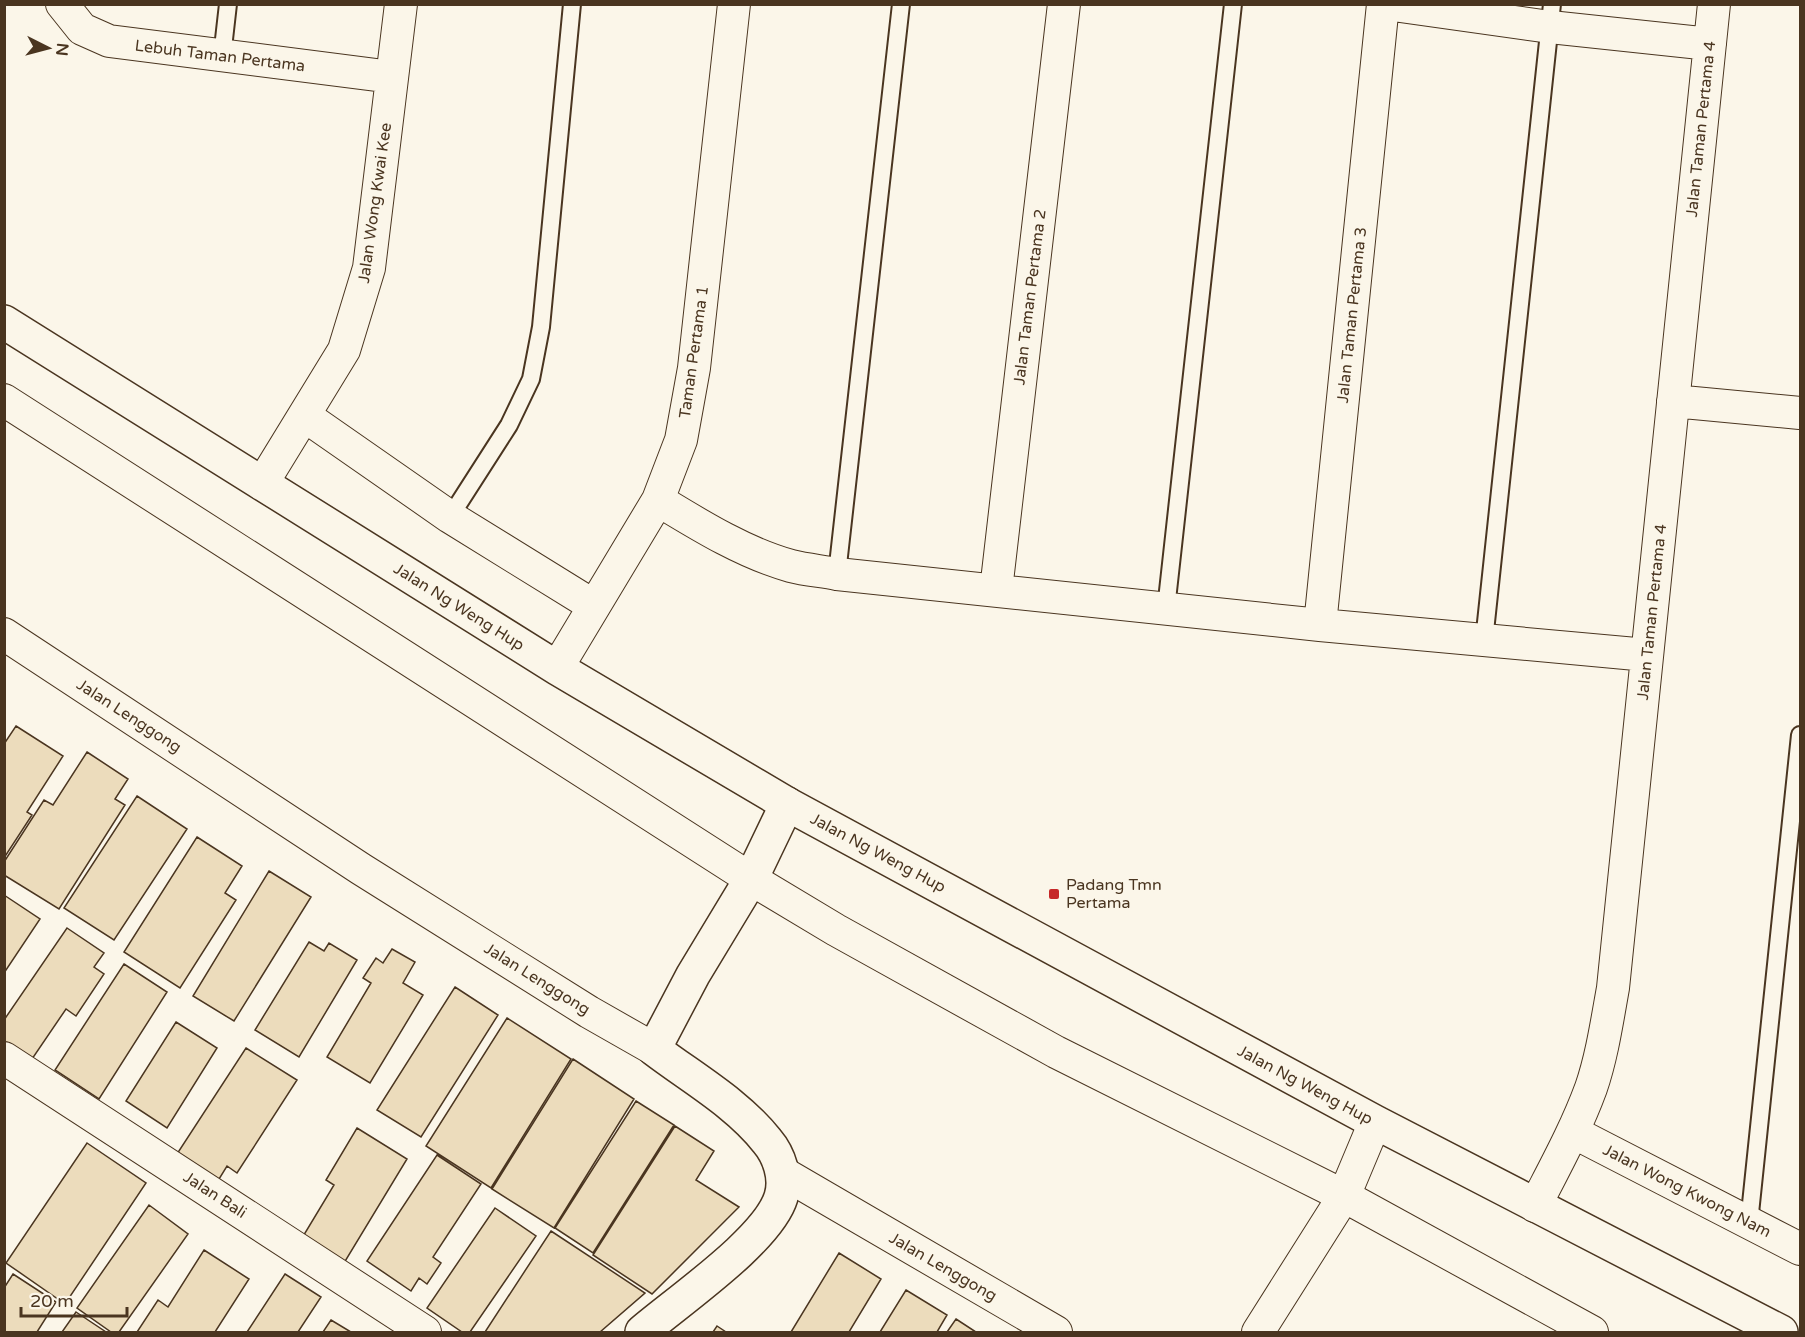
<svg xmlns="http://www.w3.org/2000/svg" width="1805" height="1337" font-family="'Varela Round',sans-serif">
<rect width="100%" height="100%" fill="#fbf6e9"/>
<!-- building -->
<path fill="#ecdcbc" stroke="#4a3520" stroke-width="1.5" d="M16 726 63 756 27 812 32 815 4 858V744Z
M87 752 128 779 115 799 125 805 59 909 4 875V862L44 800 53 805Z
M137 796 187 829 114 940 64 908Z
M197 837 242 866 225 893 236 900 180 988 124 952Z
M269 871 311 897 234 1021 193 996Z
M4 895 40 919 4 973Z
M67 928 104 953 94 967 104 974 76 1016 66 1009 30 1062 4 1045V1020Z
M309 942 324 951 329 943 357 960 299 1057 255 1030Z
M392 949 415 962 403 983 423 995 370 1083 327 1057 371 983 363 978 376 958 383 963Z
M124 964 167 992 99 1099 55 1070Z
M455 987 498 1015 421 1137 377 1110Z
M507 1018 571 1059 491 1188 426 1146Z
M176 1022 217 1048 167 1128 126 1101Z
M246 1048 297 1080 237 1173 227 1166 216 1184 175 1157Z
M573 1059 634 1099 554 1228 492 1189Z
M636 1101 674 1125 593 1253 555 1228Z
M675 1126 714 1151 696 1180 739 1207 652 1294 593 1255Z
M357 1128 407 1159 341 1268 299 1243 334 1185 326 1180Z
M87 1143 146 1183 65 1304 6 1263Z
M437 1155 481 1184 433 1257 441 1263 427 1284 419 1278 411 1291 367 1261Z
M149 1205 188 1234 119 1332H111L77 1308Z
M495 1208 536 1236 470 1332H462L427 1308Z
M551 1231 645 1293 600 1332H485Z
M204 1250 249 1279 215 1332H137L158 1300 168 1307Z
M839 1253 881 1279 849 1332H791Z
M13 1274 56 1302 37 1332H4V1288Z
M285 1274 321 1297 298 1332H247Z
M906 1290 947 1315 937 1332H880Z
M76 1312 106 1332H62Z
M956 1319 976 1332H947Z
M331 1320 351 1332H323Z
M717 1326 726 1332H713Z"/>
<g fill="none" stroke-linecap="round" stroke-linejoin="round">
<defs>
<path id="service" d="M222 57 228 4
M450 517 509 425 531 379 541 327 572 4
M837 574 901 4
M1166 609 1233 4
M1484 641 1552 4
M1749 1223 1800 735"/>
<path id="minor" d="M62 4 82 29 109 41 392 77
M1386 4 1550 27 1710 44
M4 400 751 879 836 930 1056 1052 1344 1196 1592 1332
M1673 401 1800 413
M305 416 450 517 594 606
M262 484 344 350 369 268 401 4
M658 500C699 525 744 553 791 566 806 570 822 571 837 574L1320 625 1647 655
M996 590 1064 4
M1320 625 1383 4
M4 634 361 869 589 1012 654 1049
M557 668 658 500 681 440 694 368 734 4
M4 1058 425 1332
M1573 1132 1800 1249
M783 1173 1056 1332
M1535 1206C1555 1167 1576 1129 1591 1088 1602 1056 1607 1021 1613 988L1714 4
M1258 1332 1344 1196 1375 1122"/>
<path id="tertiary" d="M642 1332C678 1301 768 1240 781 1197 787 1178 779 1155 767 1141 737 1103 692 1078 654 1049L693 975 751 879 787 804"/>
<path id="secondary" d="M4 322 557 668 787 804 1375 1122 1781 1332"/>
</defs>
<!-- service casing -->
<use href="#service" stroke="#4a3520" stroke-width="20"/>
<!-- minor casing -->
<use href="#minor" stroke="#4a3520" stroke-width="34"/>
<!-- tertiary casing -->
<use href="#tertiary" stroke="#4a3520" stroke-width="36"/>
<!-- secondary casing -->
<use href="#secondary" stroke="#4a3520" stroke-width="36"/>
<!-- service -->
<use href="#service" stroke="#fbf6e9" stroke-width="16"/>
<!-- minor -->
<use href="#minor" stroke="#fbf6e9" stroke-width="32"/>
<!-- tertiary -->
<use href="#tertiary" stroke="#fbf6e9" stroke-width="33"/>
<!-- secondary -->
<use href="#secondary" stroke="#fbf6e9" stroke-width="33"/>
</g>
<!-- markers -->
<rect fill="#c62828" stroke="#fbf6e9" stroke-width="2" x="1048" y="888" width="12" height="12" rx="3"/>
<g text-anchor="middle" dominant-baseline="central" stroke-width="4.5" stroke-linejoin="round" paint-order="stroke">
<!-- street labels -->
<g font-size="16" fill="#4a3520" stroke="#fbf6e9">
<text transform="translate(220 56) rotate(7)">Lebuh Taman Pertama</text>
<text transform="translate(1701 129) rotate(-84)">Jalan Taman Pertama 4</text>
<text transform="translate(375 203) rotate(-82)">Jalan Wong Kwai Kee</text>
<text transform="translate(1030 297) rotate(-83)">Jalan Taman Pertama 2</text>
<text transform="translate(1352 315) rotate(-84)">Jalan Taman Pertama 3</text>
<text transform="translate(694 352) rotate(-82)">Taman Pertama 1</text>
<text transform="translate(459 607) rotate(32)">Jalan Ng Weng Hup</text>
<text transform="translate(1652 612) rotate(-84)">Jalan Taman Pertama 4</text>
<text transform="translate(129 716) rotate(33)">Jalan Lenggong</text>
<text transform="translate(878 853) rotate(28)">Jalan Ng Weng Hup</text>
<text transform="translate(537 979) rotate(32)">Jalan Lenggong</text>
<text transform="translate(1305 1085) rotate(28)">Jalan Ng Weng Hup</text>
<text transform="translate(1687 1191) rotate(27)">Jalan Wong Kwong Nam</text>
<text transform="translate(215 1195) rotate(33)">Jalan Bali</text>
<text transform="translate(943 1267) rotate(30)">Jalan Lenggong</text>
</g>
<!-- poi labels -->
<g font-size="16" fill="#4a3520" stroke="#fbf6e9" text-anchor="start">
<text x="1066" y="885">Padang Tmn<tspan x="1066" dy="18">Pertama</tspan></text>
</g>
</g>
<!-- border -->
<rect width="1805" height="1337" fill="none" stroke="#4a3520" stroke-width="12"/>
<!-- north arrow -->
<g transform="translate(48 48) rotate(96)" stroke="#fbf6e9" stroke-width="4.5" paint-order="stroke">
<path d="M0-4.5L10 22L0 15L-10 22Z" fill="#4a3520"/>
<text y="-9" font-size="16" font-weight="bold" text-anchor="middle" fill="#4a3520">N</text>
</g>
<!-- scale -->
<path d="M21 1307v9h106v-9" fill="none" stroke="#4a3520" stroke-width="3"/>
<text x="30" y="1307" font-size="18" fill="#4a3520" stroke="#fbf6e9" stroke-width="4.5" paint-order="stroke">20 m</text>
</svg>
